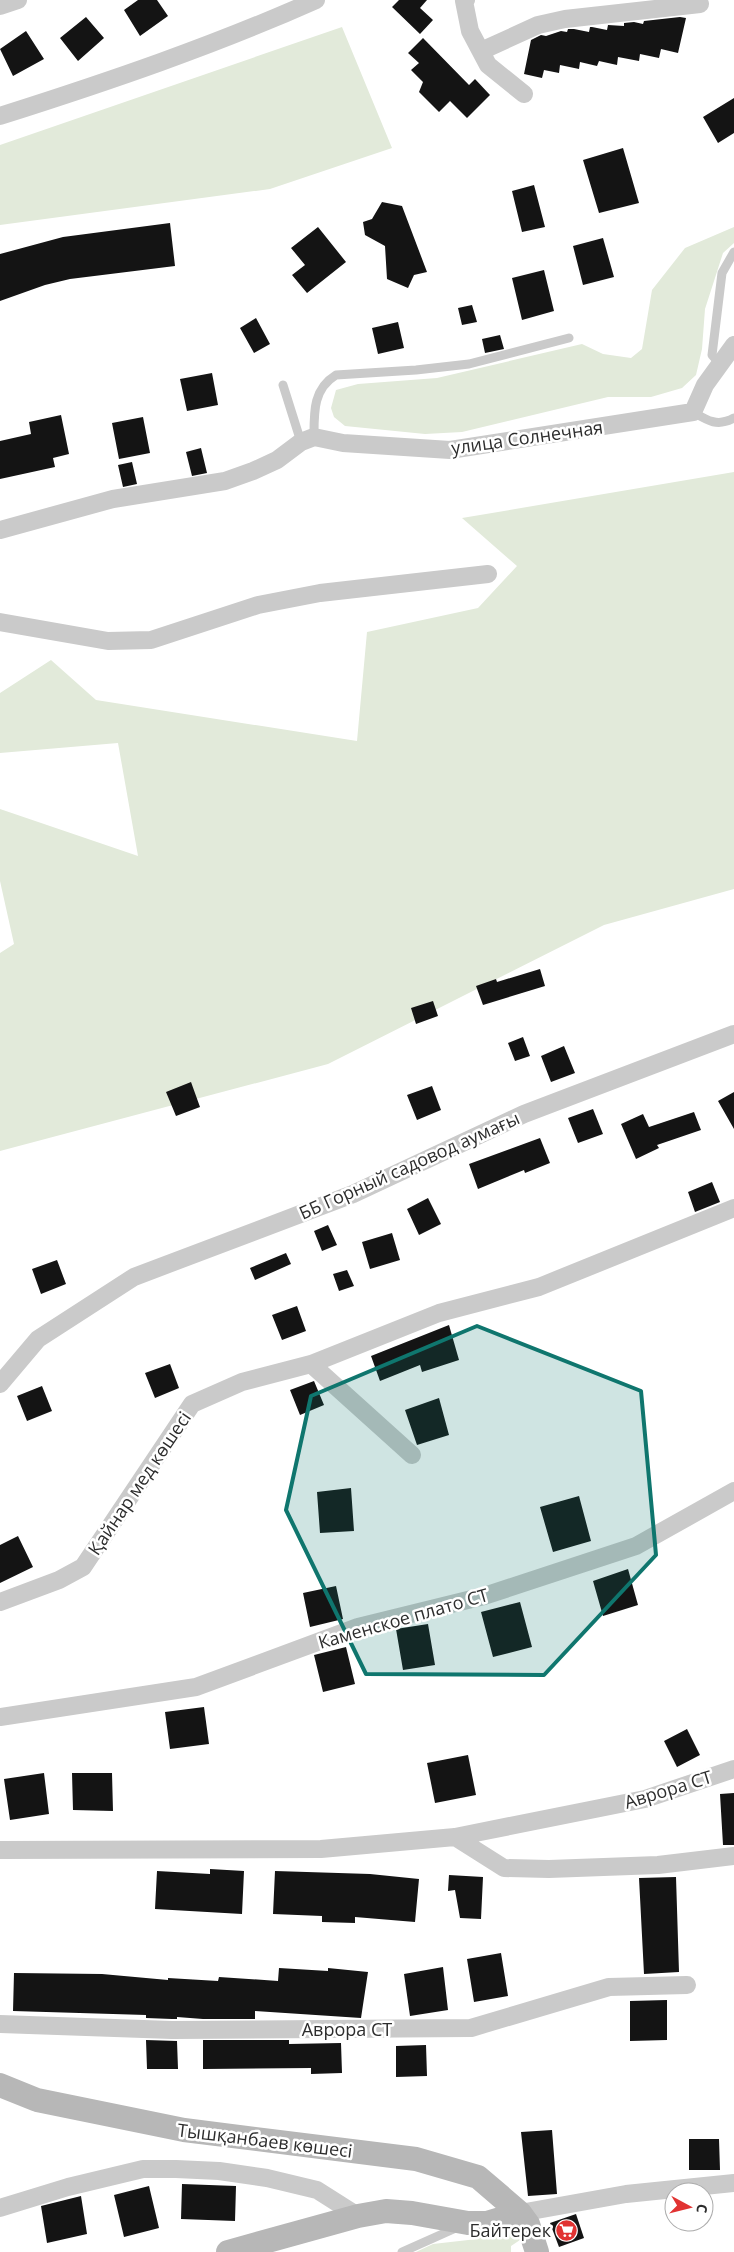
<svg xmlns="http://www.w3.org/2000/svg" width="734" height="2252" font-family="'Open Sans',sans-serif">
<rect width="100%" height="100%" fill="#fff"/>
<!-- green -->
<path fill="#e2eada" d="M342 27 392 148 270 189 0 225V145Z
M734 227V243L723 253 705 309 702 349 696 375 682 388 651 397H608L462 432 425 434 345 426 334 417 331 408 336 390 358 384 437 378 582 344 603 354 631 358 642 349 652 290 685 248Z
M734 472V889L604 925 328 1064 0 1151V953L14 944 0 881V809L138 856 118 743 0 753V693L51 660 96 700 357 741 367 632 478 608 517 566 462 518Z
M516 2218 526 2236 511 2246V2252H416L433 2244 477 2239 489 2226Z"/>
<!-- building -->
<path fill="#141414" d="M138 0H157L168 16 140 36 124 10Z
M399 0H427L420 8 433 20 420 34 392 7Z
M86 17 104 38 78 61 60 38Z
M680 17 686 18 678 53 661 49 659 58 640 54 639 61 618 57 617 65 599 61 597 66 580 62 579 69 560 65 559 73 544 70 542 78 524 74 531 40 541 35 546 36 561 31 567 32 568 29H574L589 32 590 27H592L607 30 608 25 624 26V23L634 22 643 24 644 21Z
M26 31 44 59 13 76 0 49Z
M423 38 469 85 475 79 490 95 467 118 450 101 439 112 419 92 423 82 411 70 419 63 408 53Z
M734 98V133L718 143 703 117Z
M623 148 639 203 599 213 583 160Z
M534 185 545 227 522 232 512 191Z
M382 202 402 206 427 272 414 275 408 288 387 279 385 246 365 235 363 222 372 219Z
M170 223 175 266 70 279 45 285 0 301V254L63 237Z
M318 227 346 262 307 293 292 275 305 265 291 248Z
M603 238 614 277 583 285 573 246Z
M544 270 554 311 522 320 512 278Z
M472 305 477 322 462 325 458 308Z
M256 318 270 344 254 353 240 328Z
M398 322 404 348 378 354 372 328Z
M500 335 504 349 485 353 482 339Z
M212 373 218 405 187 411 180 379Z
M61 415 69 454 53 458 55 467 0 479V441L31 434 29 422Z
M143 417 150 453 119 459 112 423Z
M201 448 207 473 192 476 186 452Z
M132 462 137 484 123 487 118 465Z
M540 969 545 986 483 1005 476 986 496 979 497 982Z
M433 1001 438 1016 416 1024 411 1008Z
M523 1037 530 1056 515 1061 508 1043Z
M564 1046 575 1073 551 1082 541 1056Z
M191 1082 200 1107 176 1116 166 1092Z
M432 1086 441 1110 417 1120 407 1095Z
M734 1092V1129L718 1101Z
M593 1109 603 1134 578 1143 568 1118Z
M694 1112 701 1130 657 1145 659 1148 636 1159 621 1124 643 1114 649 1127Z
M540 1138 550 1163 525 1173 524 1170 478 1189 469 1164Z
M712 1182 720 1202 695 1212 688 1192Z
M428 1198 441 1224 419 1235 407 1209Z
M328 1225 337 1245 322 1251 314 1231Z
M392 1233 400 1260 370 1269 362 1242Z
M286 1253 291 1264 255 1280 250 1268Z
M57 1260 66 1284 41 1294 32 1269Z
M347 1270 354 1286 339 1291 333 1274Z
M297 1306 306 1331 282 1340 272 1315Z
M449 1325 459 1360 422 1372 420 1365 380 1381 371 1356Z
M170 1364 179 1388 155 1398 145 1373Z
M314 1381 324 1405 300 1415 290 1390Z
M42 1386 52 1411 27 1421 17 1396Z
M439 1398 449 1435 417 1445 405 1410Z
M351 1488 354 1531 320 1533 317 1492Z
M579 1496 591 1541 553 1552 540 1507Z
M18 1536 33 1567 0 1583V1545Z
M628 1569 638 1605 603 1616 593 1581Z
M336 1586 343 1619 310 1627 303 1593Z
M520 1602 532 1647 493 1657 481 1612Z
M428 1624 435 1665 403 1670 396 1629Z
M346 1647 355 1684 323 1692 314 1655Z
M204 1707 209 1744 170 1749 165 1712Z
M687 1729 700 1755 677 1767 664 1741Z
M468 1755 476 1795 435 1803 427 1763Z
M44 1773 49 1814 10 1820 4 1779Z
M72 1773H112L113 1811 73 1810Z
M734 1793V1845H723L720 1794Z
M210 1869 244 1871 242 1914 155 1909 157 1871 210 1874Z
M275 1871 370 1874 419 1879 415 1922 355 1917V1923L322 1922V1916L273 1914Z
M449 1875 483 1877 481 1919 460 1918 455 1890 448 1891Z
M676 1877 679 1972 644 1974 639 1878Z
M501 1953 508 1996 474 2002 467 1959Z
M443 1967 448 2010 410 2016 404 1974Z
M279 1968 328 1971V1968L368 1972 361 2018 255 2011V2019H203L177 2017V2019H172L146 2018V2015L13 2011 14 1973 102 1974 168 1980V1978L218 1981 219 1977 278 1981Z
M667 2000V2040L630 2041V2001Z
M146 2040 177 2041 178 2069H147Z
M203 2040H289V2044L341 2043 342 2073 311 2074V2068L203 2069Z
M426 2045 427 2076 396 2077V2046Z
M552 2130 557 2194 528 2196 521 2132Z
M689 2139H719L720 2170H689Z
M182 2184 236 2186 235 2221 181 2219Z
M149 2186 159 2228 124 2237 114 2195Z
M81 2196 87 2234 47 2243 41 2206Z
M576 2214 584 2238 559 2247 550 2223Z"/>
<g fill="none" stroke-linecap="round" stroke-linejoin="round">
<!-- lane -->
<path stroke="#cacaca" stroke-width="9" d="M720 364 712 355 722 273 734 252
M283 385 301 442
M693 412C708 421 718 427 734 418
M314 437C314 412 313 389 336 375L416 370 469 364 569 338
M402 2252 458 2227"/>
<!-- street -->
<path stroke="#cacaca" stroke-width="18" d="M466 0 464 1 470 31 488 65 524 94
M0 6 18 0
M481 51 538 25 565 19 700 4
M0 116C107 82 213 46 316 0
M0 530 113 499 225 481 253 471 277 460 301 442 314 437 343 443 450 450 693 412 705 385 734 345
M0 622 108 641 151 640 258 605 320 593 488 574
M311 1364 412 1455
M0 1384 38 1339 134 1277 353 1194 524 1114 734 1034
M0 1602 59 1580 83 1567 192 1404 242 1382 311 1364 439 1313 539 1287 734 1208
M0 1717 196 1687 358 1627 484 1596 636 1546 734 1491
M455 1837 504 1868 549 1869 658 1865 734 1856
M0 1850 321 1849 455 1837 645 1799 734 1769
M0 2024 172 2030 471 2028 609 1987 687 1985
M0 2208 68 2187 143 2169H176L219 2171 267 2178 317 2190 358 2216
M520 2213 626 2194 734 2183"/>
<!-- secondary -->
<path stroke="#b7b7b7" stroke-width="24" d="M0 2085 37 2100 184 2130 416 2159 478 2177 520 2213 528 2224 537 2252
M228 2252 358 2216 386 2211 412 2213 468 2223H487L520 2213"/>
</g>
<!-- marked area -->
<path fill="#0f766e" fill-opacity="0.2" stroke="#0f766e" stroke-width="4" stroke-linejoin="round" d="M477 1326 641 1391 656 1555 544 1675 366 1674 286 1510 311 1396Z"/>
<!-- icons -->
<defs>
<symbol id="supermarket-disc" viewBox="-11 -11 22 22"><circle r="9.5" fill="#e13332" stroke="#fff"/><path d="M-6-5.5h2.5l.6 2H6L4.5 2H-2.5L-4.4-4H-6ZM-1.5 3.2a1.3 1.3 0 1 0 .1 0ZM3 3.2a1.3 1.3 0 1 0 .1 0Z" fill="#fff"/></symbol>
</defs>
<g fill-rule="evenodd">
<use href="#supermarket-disc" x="554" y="2218" width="25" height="25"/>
</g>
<g text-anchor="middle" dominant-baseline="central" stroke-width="5" stroke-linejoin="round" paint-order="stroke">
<!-- street labels -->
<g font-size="18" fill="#2d2d2d" stroke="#fff">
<text transform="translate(527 437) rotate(-8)">улица Солнечная</text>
<text transform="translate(409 1165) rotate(-24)">ББ Горный садовод аумағы</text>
<text transform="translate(139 1483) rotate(-56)">Қайнар мед көшесі</text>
<text transform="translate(403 1618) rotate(-16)">Каменское плато СТ</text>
<text transform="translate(668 1789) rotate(-17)">Аврора СТ</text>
<text x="347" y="2029">Аврора СТ</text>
<text transform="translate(265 2140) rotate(7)">Тышқанбаев көшесі</text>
</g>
<!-- poi labels -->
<g font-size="18" fill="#2d2d2d" stroke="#fff" text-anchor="end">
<text x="551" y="2230">Байтерек</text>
</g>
</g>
<!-- north arrow -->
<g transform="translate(689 2207) rotate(97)"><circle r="24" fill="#ffffff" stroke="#ababab"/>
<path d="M0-4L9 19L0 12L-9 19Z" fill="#e13332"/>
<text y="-8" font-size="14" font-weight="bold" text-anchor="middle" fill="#2d2d2d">С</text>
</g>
</svg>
